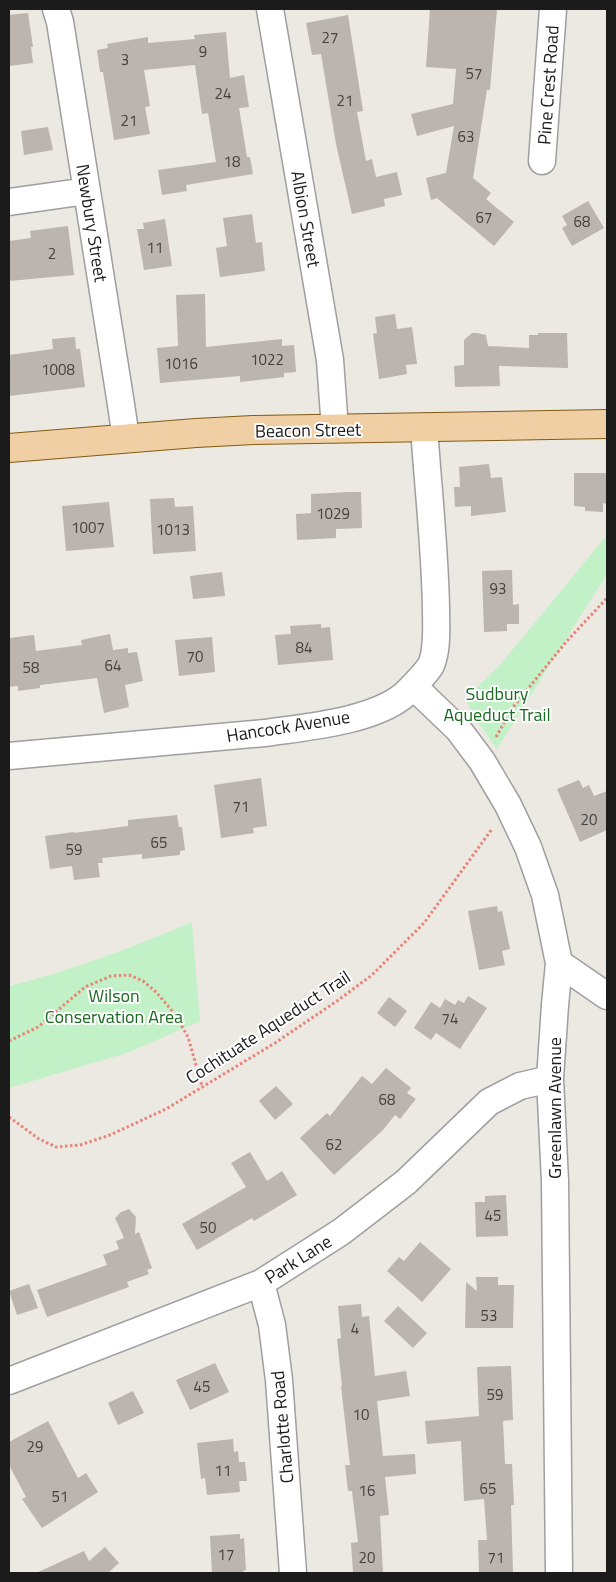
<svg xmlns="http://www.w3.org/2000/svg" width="616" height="1582" font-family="'Titillium Web',sans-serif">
<rect width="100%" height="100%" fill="#ece8e2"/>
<!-- park -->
<path fill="#c3f1c7" d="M607 535V574L497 749 479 724 465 699 500 665Z
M192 922 200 1021 127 1053 9 1088V986C72 970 132 948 192 922Z"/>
<!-- building -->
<path fill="#bbb4af" d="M430 9H497L490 90H487L473 178 491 193 486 199 514 222 494 246 437 198 431 200 426 178 446 173 454 126 417 136 411 114 453 104 456 69 426 67Z
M28 13 33 47H31L33 63 9 66V15Z
M348 15 363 111 357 112 366 161 372 159 376 177 397 172 402 195 384 199 385 206 352 214 336 144 321 54 312 55 306 23Z
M226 32 230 78 244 75 249 107 239 108 247 157H250L253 174 186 185 187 191 162 195 158 170 216 162 208 113 202 114 195 65 144 70 150 106 145 107 150 134 114 140 103 72H100L97 50 108 48 107 44 148 37V43L195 39 194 35Z
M48 127 53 150 24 155 21 131Z
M588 201 604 228 572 246 562 228 567 225 562 216Z
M252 214 256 243 262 242 265 271 220 277 216 248 227 246 223 218Z
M165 219 172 266 144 270 137 229H144L143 223Z
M68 226 74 275 9 281V241L31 238 30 231Z
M205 294 206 347 282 339V346L294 345 296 372 284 373V377L240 382V376L160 383 157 348 178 346 176 295Z
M395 314 397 329 412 327 417 364 406 365 407 374 379 379 373 334 377 333 375 317Z
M472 333H477L486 335 488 346 529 348V335H538V333H567L568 368 499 366 500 386 455 387 454 366 464 365V340Z
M75 337 76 349H80L85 387 9 396V355L53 349 52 339Z
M489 464 491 478 502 477 506 512 471 516V506L455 507 454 487H460L459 467Z
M574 473H607V504L603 503V512L585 511V507L574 506Z
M349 492H361L362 528 336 529V538L297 540 296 514 311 513V494Z
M174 498 175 507 193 506 196 551 153 554 150 499Z
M109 502 114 547 66 551 62 506Z
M512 570 513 605 519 604V624H507V631L484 632 482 571Z
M222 572 225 596 193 599 190 576Z
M321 624V628L330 627 333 660 278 665 275 635 291 634 290 626Z
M110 634 113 650 128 648V653L137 652 143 681 125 685 129 707 104 713 97 678 40 685V688L18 691V686L9 687V638L34 635 36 651 82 645 81 640Z
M212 637 215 672 179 676 175 640Z
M261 778 267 826 253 828 254 833 221 838 214 785Z
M579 780 583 788 589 785 594 796 607 791V830L580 842 557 789Z
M177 815 179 827H182L185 850 180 851V855L142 859V854L102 858 103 863H98L100 877 74 880 72 866 50 869 45 836 74 832V833L128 826V820Z
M497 906 498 912 502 911 510 949 502 951 505 965 479 970 468 911Z
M468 996 487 1008 460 1049 436 1033 431 1040 414 1028 431 1002 440 1008 445 999 455 1005 458 1000 464 1003Z
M389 997 407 1011 395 1027 377 1013Z
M386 1068 411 1088 407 1093 416 1099 400 1119 395 1115 383 1130 334 1175 300 1138 327 1113 330 1116 362 1076 372 1084Z
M276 1086 293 1104 275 1120 259 1101Z
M250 1152 267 1181 282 1171 297 1195 254 1221 252 1218 197 1250 182 1224 246 1187 231 1163Z
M506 1195 508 1236 476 1237 475 1202H485V1196Z
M129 1209 136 1217 135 1234 139 1232 152 1268 147 1270 149 1274 127 1282 129 1287 47 1317 37 1290 107 1265 103 1255 119 1249 116 1241 124 1238 115 1218 121 1212Z
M420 1242 451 1269 422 1302 387 1271 399 1257 404 1261Z
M476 1277H498V1285H514L513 1328H465L466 1282 477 1291Z
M29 1284 38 1308 17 1315 9 1291Z
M361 1304 362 1317 369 1316 375 1376 406 1371 410 1396 377 1401 383 1456 415 1454 416 1474 385 1477 389 1515 380 1516 383 1573H353L351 1543 358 1542 352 1491H348L345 1465H350L341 1386H342L337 1339 341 1338 338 1306Z
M398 1306 427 1333 413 1348 384 1321Z
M215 1363 229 1392 190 1410 176 1380Z
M511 1366 513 1420 503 1421 505 1464H512L514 1505H511L513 1573H479L478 1540H487L484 1499 464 1501 461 1441 427 1444 425 1421 479 1416 477 1367Z
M133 1391 144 1413 118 1425 108 1403Z
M48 1421 78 1478 86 1473 98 1492 42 1528 22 1499 26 1497 9 1465V1442Z
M233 1439 234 1452 238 1451 239 1462H245L247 1481H239L240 1492 207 1495 205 1478 201 1479 197 1443Z
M240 1534V1539L244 1538 246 1570 243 1571V1573H212L210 1536Z
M105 1547 119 1563 108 1573H36L84 1551 89 1561Z"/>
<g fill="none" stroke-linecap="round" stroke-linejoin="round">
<defs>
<path id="minor" d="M56 9 60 22 120 398 126 438
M270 9 330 360 335 429
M542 161 553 9
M9 202 87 191
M413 686 458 729 482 761 508 805 528 847 545 895 559 963 555 1005 550 1079 555 1181 559 1573
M9 756 265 733C305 727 370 722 403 696 410 690 427 672 431 665 438 649 436 625 436 609 435 548 428 488 424 427
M559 963 607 996
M261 1283 272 1325 279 1380 293 1573
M9 1381 261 1283 341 1232 406 1182 489 1102 520 1086 550 1079"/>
<path id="major" d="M9 448 196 433 253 430 607 424"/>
</defs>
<!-- minor casing -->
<use href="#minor" stroke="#9f9f9f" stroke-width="29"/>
<!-- major casing -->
<use href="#major" stroke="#815c12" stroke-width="30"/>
<!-- path -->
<path stroke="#e88377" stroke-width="3" stroke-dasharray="2.5 2.5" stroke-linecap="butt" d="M496 737 514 706 566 642 607 598
M9 1041 38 1027 85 987 111 976 129 975 143 981 156 992 174 1013 188 1037 202 1086
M9 1117 39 1139 56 1147 80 1145 110 1135 166 1109 275 1043 337 1001 372 975 424 923 492 829"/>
<!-- minor -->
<use href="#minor" stroke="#fff" stroke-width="26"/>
<!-- major -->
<use href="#major" stroke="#efcfa3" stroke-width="28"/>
</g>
<g text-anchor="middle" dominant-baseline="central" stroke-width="4" stroke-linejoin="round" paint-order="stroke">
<!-- number labels -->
<g font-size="15" fill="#434140">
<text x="330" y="37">27</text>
<text x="203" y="51">9</text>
<text x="125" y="59">3</text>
<text x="474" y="73">57</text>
<text x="223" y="93">24</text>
<text x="345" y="100">21</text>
<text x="129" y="120">21</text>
<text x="466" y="136">63</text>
<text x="232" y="161">18</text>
<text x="484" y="217">67</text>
<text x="582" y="221">68</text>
<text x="155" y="247">11</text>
<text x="52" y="253">2</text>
<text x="267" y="359">1022</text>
<text x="181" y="363">1016</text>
<text x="58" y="369">1008</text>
<text x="333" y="513">1029</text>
<text x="88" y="527">1007</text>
<text x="173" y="529">1013</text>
<text x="498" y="588">93</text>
<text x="304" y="647">84</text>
<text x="195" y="656">70</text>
<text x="113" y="665">64</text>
<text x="31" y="667">58</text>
<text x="241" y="806">71</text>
<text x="589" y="819">20</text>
<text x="159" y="842">65</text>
<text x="74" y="849">59</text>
<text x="450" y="1018">74</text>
<text x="387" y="1099">68</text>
<text x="334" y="1144">62</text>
<text x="493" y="1215">45</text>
<text x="208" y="1227">50</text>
<text x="489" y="1315">53</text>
<text x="355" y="1328">4</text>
<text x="202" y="1386">45</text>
<text x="495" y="1394">59</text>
<text x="361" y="1414">10</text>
<text x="35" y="1446">29</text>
<text x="223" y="1470">11</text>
<text x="488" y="1488">65</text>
<text x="367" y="1490">16</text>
<text x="60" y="1496">51</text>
<text x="226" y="1554">17</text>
<text x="367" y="1557">20</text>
<text x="496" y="1557">71</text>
</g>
<!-- street labels -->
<g font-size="18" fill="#1b1b1b" stroke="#fff">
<text transform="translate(548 85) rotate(-86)">Pine Crest Road</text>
<text transform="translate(306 219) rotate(80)">Albion Street</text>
<text transform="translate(92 223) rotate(81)">Newbury Street</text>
<text transform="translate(308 430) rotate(-1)">Beacon Street</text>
<text transform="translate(288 726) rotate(-9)">Hancock Avenue</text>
<text transform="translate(268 1027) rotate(-33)">Cochituate Aqueduct Trail</text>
<text transform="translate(554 1108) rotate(-90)">Greenlawn Avenue</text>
<text transform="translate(298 1259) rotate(-32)">Park Lane</text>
<text transform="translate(282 1427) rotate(-95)">Charlotte Road</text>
</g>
<!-- park labels -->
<g font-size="18" fill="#186b1f" stroke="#fff">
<text x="497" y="693">Sudbury<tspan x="497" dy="21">Aqueduct Trail</tspan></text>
<text x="114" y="995">Wilson<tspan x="114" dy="21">Conservation Area</tspan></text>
</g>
</g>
<!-- border -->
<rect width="616" height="1582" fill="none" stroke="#1b1b1b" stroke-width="20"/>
</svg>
